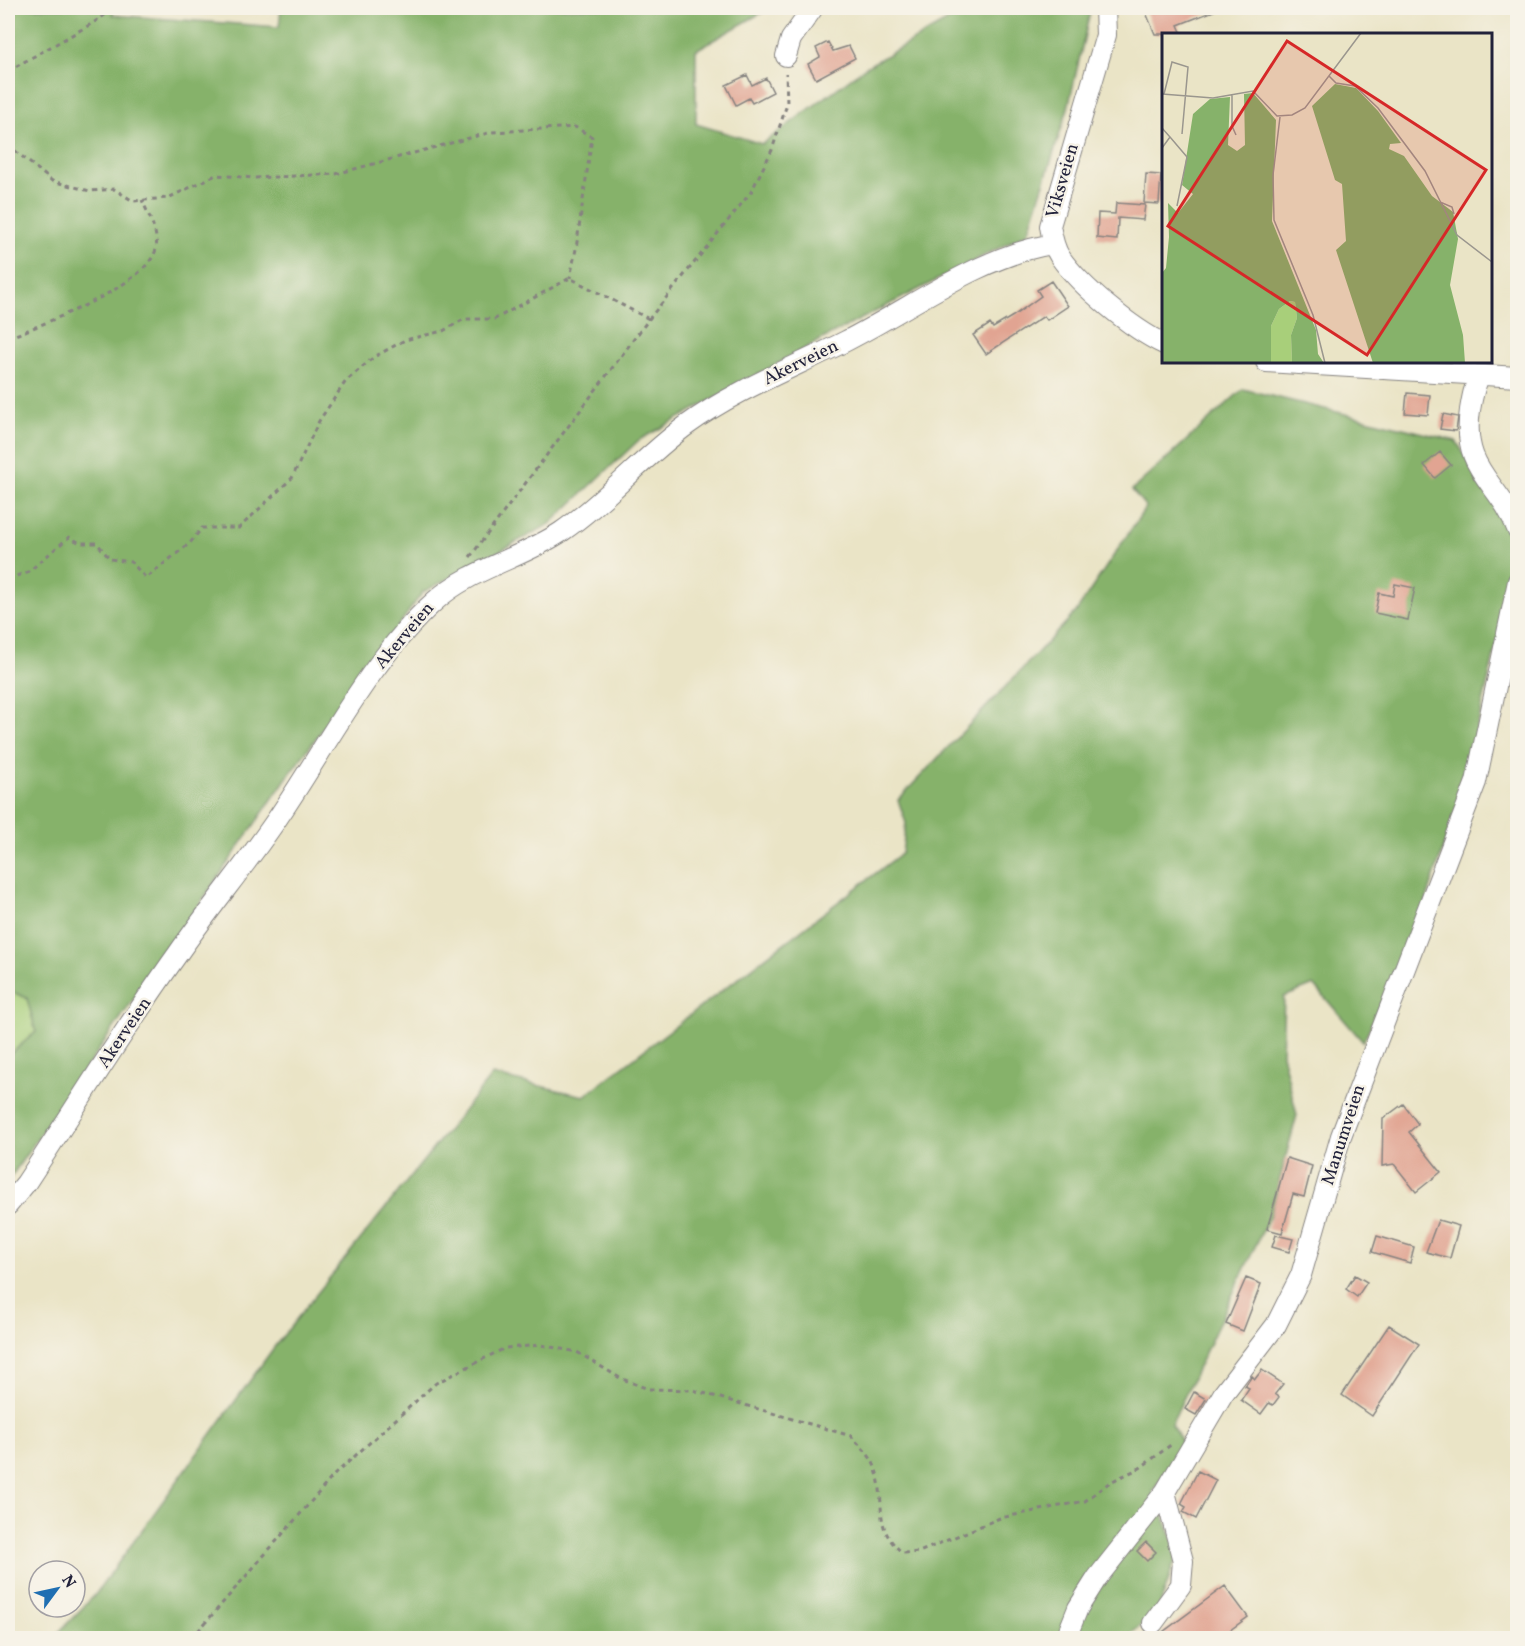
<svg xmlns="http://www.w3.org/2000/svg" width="1525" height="1646" font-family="Vollkorn,serif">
<rect width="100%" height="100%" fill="#f7f3e8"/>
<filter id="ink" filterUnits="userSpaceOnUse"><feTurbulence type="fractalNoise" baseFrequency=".0167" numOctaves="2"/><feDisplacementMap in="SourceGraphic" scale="12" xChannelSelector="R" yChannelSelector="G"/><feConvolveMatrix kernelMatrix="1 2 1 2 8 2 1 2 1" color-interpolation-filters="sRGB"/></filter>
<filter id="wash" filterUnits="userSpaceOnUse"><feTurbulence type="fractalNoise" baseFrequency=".008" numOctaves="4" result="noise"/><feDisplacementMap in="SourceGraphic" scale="24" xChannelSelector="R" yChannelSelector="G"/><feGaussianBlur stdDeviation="1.35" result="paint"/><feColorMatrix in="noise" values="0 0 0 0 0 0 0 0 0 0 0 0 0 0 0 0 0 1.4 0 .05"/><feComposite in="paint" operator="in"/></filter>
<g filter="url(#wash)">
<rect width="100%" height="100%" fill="#eae4c6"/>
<!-- green -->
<path fill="#a8cf7a" stroke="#65785a" stroke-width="1.5" d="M8 990 27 998 36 1032 8 1056Z"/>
<!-- forest -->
<path fill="#86b26a" stroke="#546a52" stroke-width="1.5" d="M8 8H114L113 15 279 27 281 8H770L696 50V124L762 144 866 67 971 8H1091L1068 108 1028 233 826 337 639 440 550 524 423 592 286 779 8 1181V1056L36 1032 27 998 8 990Z
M1243 389 1456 441 1487 489 1511 537 1512 579 1463 788 1420 920 1363 1042 1314 985 1284 997 1282 1054 1297 1115 1270 1215 1171 1425 1184 1444 1153 1491 1178 1552 1158 1611 1126 1638H53L95 1595 275 1346 492 1075 584 1096 902 853 906 823 898 800 1076 612 1146 507 1132 490Z"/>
<g id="blocks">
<!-- building -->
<path fill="#e1a492" d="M1144 8H1221L1178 25 1182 34H1155Z
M828 42 833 51 849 46 855 58 816 79 808 64 820 57 816 48Z
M747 75 752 85 766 78 773 92 752 103 749 98 736 105 726 85Z
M1146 174 1161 175 1159 204 1144 203Z
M1116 203 1145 205 1143 220 1118 218 1117 240 1097 238 1098 213 1115 214Z
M1051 281 1068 306 1047 320 1044 316 986 354 973 335 990 324 993 328 1013 316 1041 296 1037 290Z
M1407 393 1430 395 1428 415 1405 413Z
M1443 414 1458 417 1456 431 1440 429Z
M1440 452 1451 465 1435 478 1424 465Z
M1395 584 1415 588 1408 620 1375 613 1379 593 1393 596Z
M1403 1104 1418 1124 1409 1132 1441 1172 1416 1192 1394 1164 1382 1166 1383 1119Z
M1287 1158 1312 1166 1304 1197 1293 1194 1282 1233 1267 1229Z
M1438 1220 1459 1226 1450 1258 1426 1252Z
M1276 1235 1293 1239 1289 1252 1272 1247Z
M1377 1236 1414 1247 1410 1263 1372 1252Z
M1355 1275 1367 1282 1357 1297 1346 1289Z
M1246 1278 1261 1284 1243 1331 1226 1324Z
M1389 1325 1419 1344 1372 1416 1342 1395Z
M1262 1370 1283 1384 1275 1394 1279 1397 1273 1405 1269 1403 1261 1414 1241 1400 1249 1388 1245 1386 1252 1376 1255 1379Z
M1194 1392 1206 1399 1196 1415 1185 1409Z
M1198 1471 1216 1480 1196 1519 1183 1512 1186 1507 1181 1504Z
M1146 1542 1156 1552 1147 1561 1137 1551Z
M1225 1586 1248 1617 1219 1638H1168L1163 1632Z"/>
</g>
</g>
<g filter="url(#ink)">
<use href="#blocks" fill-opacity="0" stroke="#868380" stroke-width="1.5"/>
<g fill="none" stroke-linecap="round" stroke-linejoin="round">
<defs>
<path id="minor" d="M1105 8 1106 35 1050 226C1052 237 1054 248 1060 257 1080 286 1132 329 1164 344
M786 56 791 39 813 8
M1266 362 1518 377
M1480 375C1474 386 1472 398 1470 410 1461 472 1499 480 1518 531
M8 1205 26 1183C76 1107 124 1029 177 955 208 910 244 867 275 822 325 750 369 660 435 601 470 569 522 558 561 532 606 501 643 457 687 425 735 390 793 368 846 341 913 307 979 256 1053 244
M1153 1623 1181 1585 1183 1561 1165 1492
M1066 1638 1078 1608 1097 1578 1165 1492 1223 1394 1276 1325 1301 1275 1341 1136 1476 782 1518 581"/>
</defs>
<!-- minor casing -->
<use href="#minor" stroke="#868380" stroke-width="22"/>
<!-- path -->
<path stroke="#868380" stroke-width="3" stroke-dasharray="4.5 4.5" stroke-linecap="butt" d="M8 71 93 23 115 8
M8 145 52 181 90 191 114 189 133 201 168 198 216 175 255 178 336 174 492 132 575 127 592 137 576 249 570 278
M8 338C42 324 147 286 156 249 159 233 148 214 142 200
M470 557 649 319 751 192 772 150 787 104 786 73
M8 578 27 573 69 537 80 543H97L110 559 131 562 146 578 190 543 202 528H239L292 478 319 421 346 381 374 357 405 340 443 331 464 319H495L570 278 649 319
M192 1638 335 1474 436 1383 505 1348 541 1345 577 1352 620 1378 648 1389 693 1390 851 1436C861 1447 872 1456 876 1470 887 1504 871 1527 903 1553L919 1552 1000 1518 1085 1501 1110 1482 1140 1468 1172 1444
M1132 1638 1139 1633"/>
<!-- minor -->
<use href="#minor" stroke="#fff" stroke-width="20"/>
</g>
</g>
<g text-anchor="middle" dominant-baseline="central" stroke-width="5" stroke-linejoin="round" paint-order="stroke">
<!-- street labels -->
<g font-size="18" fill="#22223b" stroke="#f7f3e8">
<text transform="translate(1063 181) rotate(-74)">Viksveien</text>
<text transform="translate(801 363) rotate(-26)">Akerveien</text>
<text transform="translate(405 636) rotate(-50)">Akerveien</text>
<text transform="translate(125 1033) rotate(-56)">Akerveien</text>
<text transform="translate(1344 1135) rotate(-72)">Manumveien</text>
</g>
</g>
<!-- overview -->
<g transform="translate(1162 33)">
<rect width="330" height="330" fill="#eae4c6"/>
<path d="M128 268 133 269 135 285 129 302 130 330H109V293L117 276Z" fill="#a8cf7a"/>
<path d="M173 51 194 55 216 78 239 110 228 111 227 116 242 123 270 163 291 179 296 206 288 252 301 302 303 330H211L174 217 184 208 180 151 173 147 150 73ZM91 60 114 87 110 188 154 297 156 321 162 330H130L129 302 135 285 133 269 128 268 117 276 109 293V330H0V240L4 235 7 204 6 170 16 180 31 161 20 152 31 81 48 66 68 64 66 112 75 118 83 112 82 61Z" fill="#86b26a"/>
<path fill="none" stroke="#9a968e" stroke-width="1.5" d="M167 43 174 50 193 53 216 75 263 138 295 202 330 229M0 61 51 65 91 58 115 83 130 82 143 75 199 0M2 61 10 29 26 34 20 101M70 62V93L74 102M118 84 111 142 112 187 151 282 163 330M0 95 8 104 0 115M8 104 25 124 15 173M278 169 290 174 292 181"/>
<path fill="#d62828" fill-opacity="0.15" stroke="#d62828" stroke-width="3" d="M125 8 324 137 205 322 6 193Z"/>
<rect width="330" height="330" fill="none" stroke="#22223b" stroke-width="3"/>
</g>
<!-- margin -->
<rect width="1525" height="1646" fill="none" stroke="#f7f3e8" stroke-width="30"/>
<!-- north arrow -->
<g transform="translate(57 1589) rotate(57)"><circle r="28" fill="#f7f3e8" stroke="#a29fa3" stroke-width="1.5"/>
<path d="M0-4.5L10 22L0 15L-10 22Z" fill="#1f6fb2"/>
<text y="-9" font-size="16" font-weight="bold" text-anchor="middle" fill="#22223b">N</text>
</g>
</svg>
